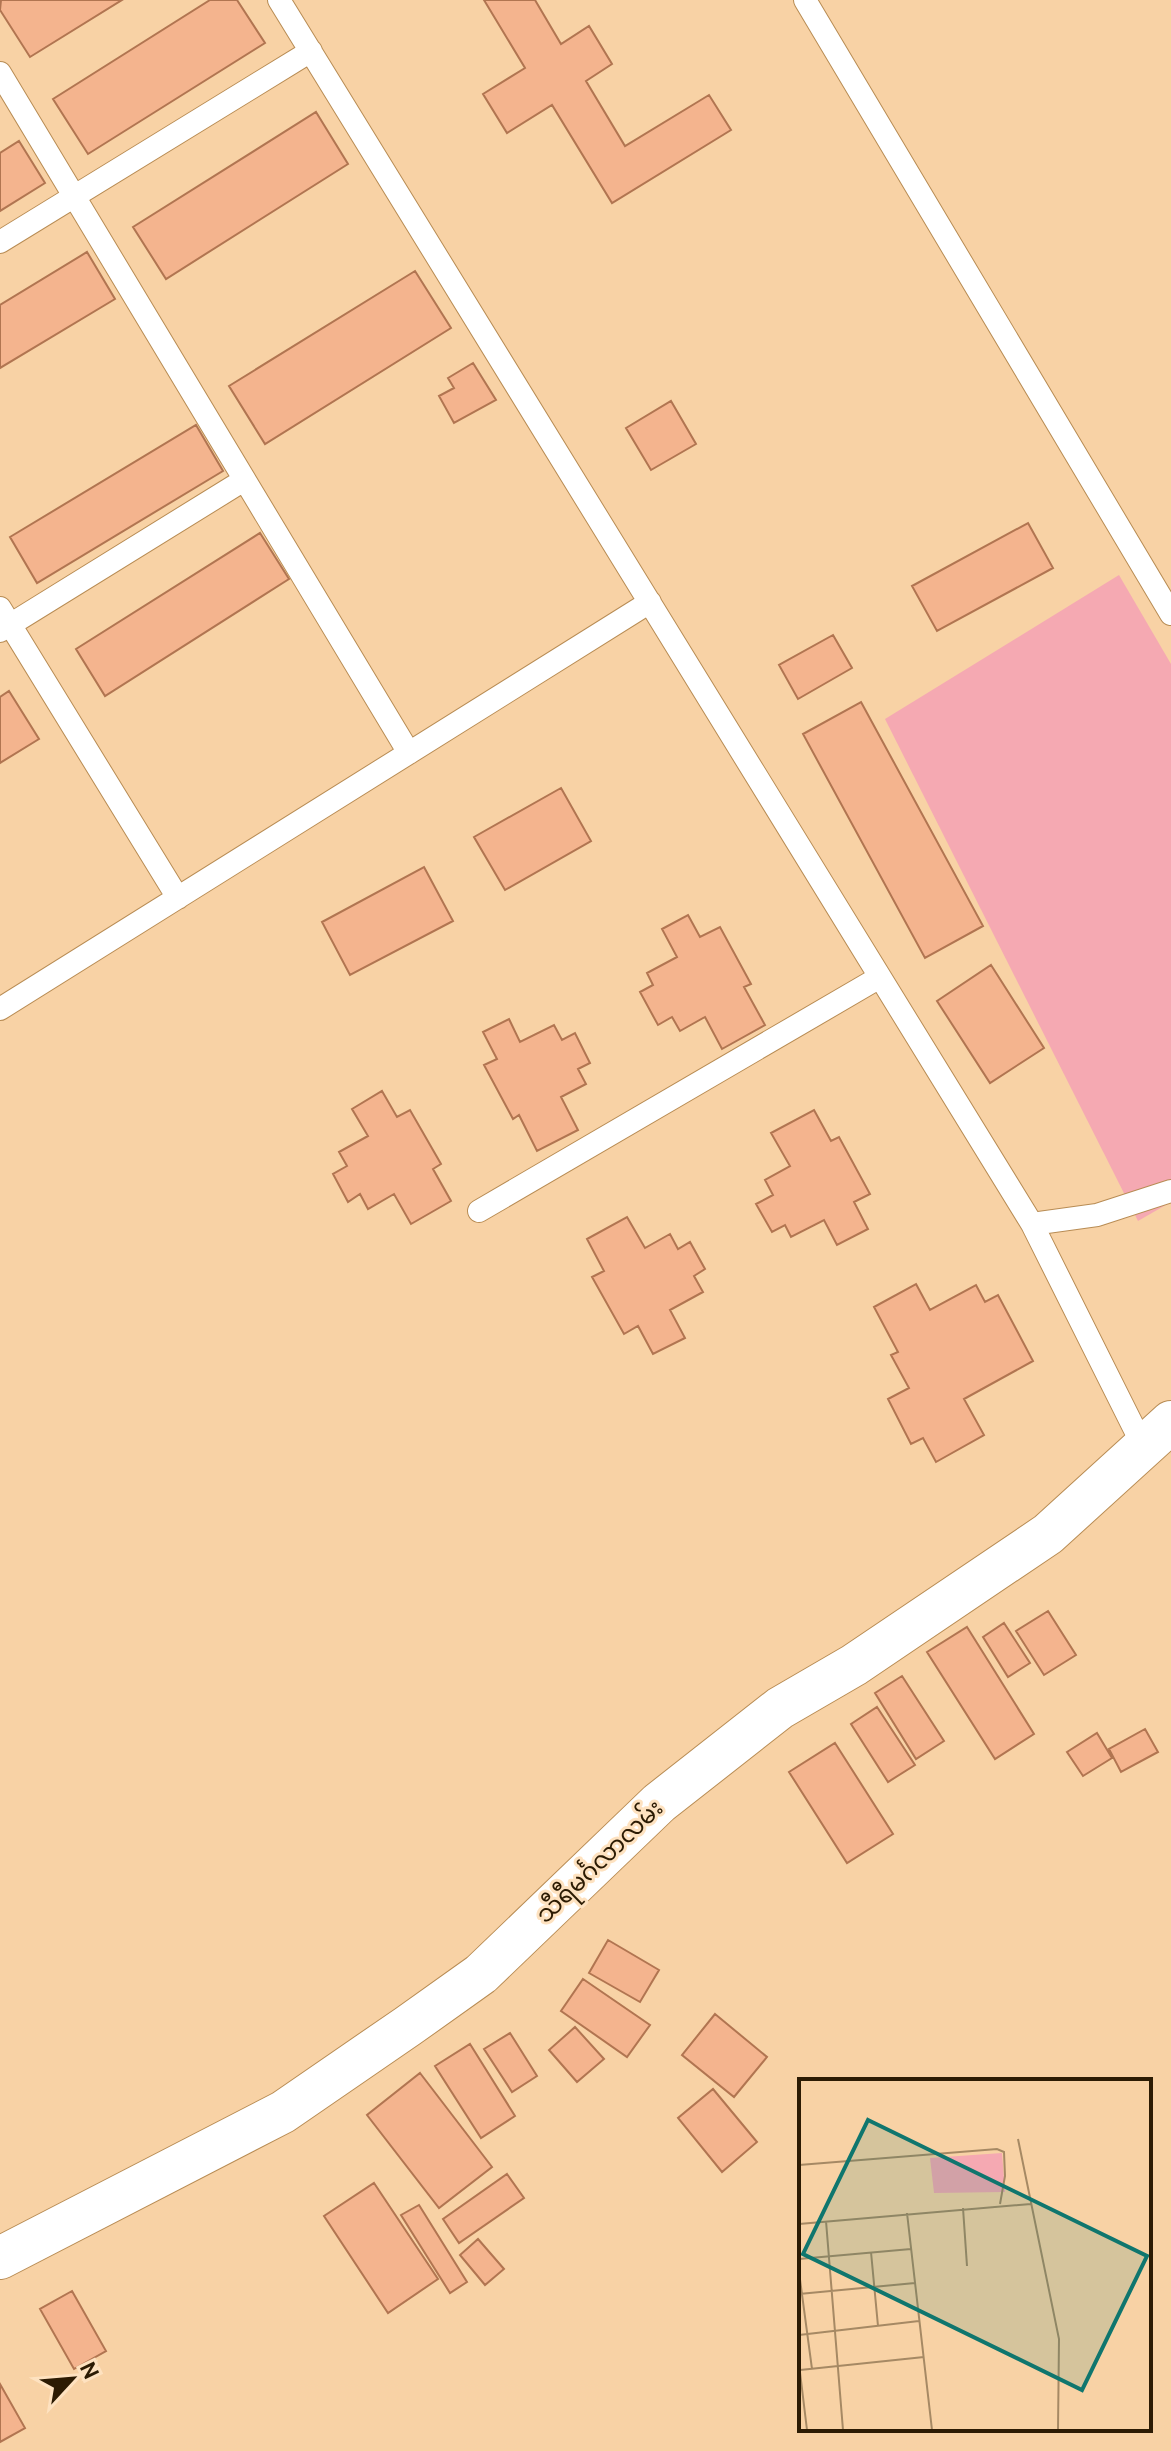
<svg xmlns="http://www.w3.org/2000/svg" width="1171" height="2451" font-family="Cabin,'Noto Sans Myanmar',sans-serif">
<rect width="100%" height="100%" fill="#f8d2a5"/>
<!-- green -->
<path fill="#f5a9b2" d="M1119 575 1171 664V1202L1138 1221 885 719Z"/>
<!-- building -->
<path fill="#f4b48e" stroke="#b17551" stroke-width="2" d="M1 0H122L30 57 0 10Z
M210 0H237L265 43 88 154 53 99Z
M484 0H535L561 44 589 26 612 64 586 81 625 146 709 95 731 130 612 203 552 105 507 133 483 94 525 68Z
M316 112 348 164 166 279 133 227Z
M19 141 45 183 0 211V153Z
M87 252 115 299 0 368V305Z
M415 271 451 328 265 444 229 386Z
M473 363 496 400 454 423 439 396 454 388 448 378Z
M671 401 696 444 651 470 626 428Z
M196 425 223 471 37 583 10 537Z
M1028 523 1053 568 937 631 912 586Z
M260 533 289 579 105 696 76 649Z
M833 635 852 668 798 699 779 665Z
M9 691 39 739 0 763V697Z
M861 702 983 926 925 958 803 734Z
M561 788 591 841 505 890 474 837Z
M424 867 453 921 350 975 322 922Z
M688 915 700 937 720 927 751 984 744 987 765 1025 722 1049 705 1017 680 1031 672 1017 658 1025 640 992 653 985 647 973 677 957 662 929Z
M991 965 1044 1048 990 1083 937 1001Z
M509 1019 520 1042 554 1025 562 1040 575 1033 590 1063 578 1069 586 1084 561 1097 578 1130 537 1151 519 1115 513 1119 484 1065 497 1059 483 1032Z
M382 1091 397 1117 410 1110 441 1164 433 1169 451 1201 411 1224 394 1194 368 1209 360 1194 348 1202 333 1174 347 1166 339 1152 368 1136 352 1109Z
M814 1110 831 1141 839 1137 870 1194 854 1202 868 1229 837 1245 824 1220 791 1237 785 1225 772 1232 756 1204 773 1195 765 1180 790 1166 771 1133Z
M627 1217 645 1248 670 1234 678 1249 690 1242 705 1269 694 1276 703 1292 670 1310 685 1338 653 1354 638 1326 624 1334 592 1277 604 1271 587 1239Z
M916 1284 930 1310 976 1285 985 1302 998 1295 1033 1361 964 1399 984 1435 936 1462 923 1438 911 1444 888 1399 909 1388 891 1355 898 1352 874 1307Z
M1048 1611 1076 1655 1044 1675 1016 1631Z
M1004 1623 1030 1663 1008 1677 983 1637Z
M967 1627 1034 1734 995 1759 927 1652Z
M902 1676 944 1741 916 1759 875 1693Z
M877 1707 915 1765 888 1782 851 1724Z
M1145 1729 1158 1752 1121 1772 1109 1749Z
M1097 1733 1112 1758 1083 1776 1067 1752Z
M835 1743 893 1834 847 1863 789 1772Z
M608 1940 659 1970 640 2002 589 1973Z
M583 1979 650 2025 627 2057 561 2011Z
M715 2014 767 2057 734 2097 682 2055Z
M575 2027 604 2059 577 2082 549 2050Z
M510 2033 537 2076 512 2092 484 2049Z
M470 2044 515 2116 481 2138 435 2066Z
M420 2073 492 2167 439 2208 367 2115Z
M713 2089 757 2142 722 2172 678 2118Z
M507 2174 524 2198 459 2243 443 2219Z
M374 2183 438 2279 388 2313 324 2216Z
M419 2205 467 2282 450 2293 401 2215Z
M478 2239 504 2269 485 2285 460 2255Z
M72 2291 106 2351 74 2369 40 2309Z
M0 2384 25 2428 0 2442Z"/>
<g fill="none" stroke-linecap="round" stroke-linejoin="round">
<defs>
<path id="lane" d="M279 0 1032 1224 1143 1446
M805 0 1171 614
M0 73 409 753
M0 242 311 51
M0 608 178 898
M0 631 244 480
M0 1009 650 602
M479 1211 880 977
M1032 1224 1097 1215 1171 1191"/>
<path id="street" d="M0 2258 283 2112 408 2026 481 1974 659 1803 780 1708 854 1665 1048 1534 1171 1422"/>
</defs>
<!-- lane casing -->
<use href="#lane" stroke="#b88c54" stroke-width="24"/>
<!-- street casing -->
<use href="#street" stroke="#b88c54" stroke-width="44"/>
<!-- lane -->
<use href="#lane" stroke="#fff" stroke-width="22"/>
<!-- street -->
<use href="#street" stroke="#fff" stroke-width="42"/>
</g>
<g text-anchor="middle" dominant-baseline="central" stroke-width="6" stroke-linejoin="round" paint-order="stroke">
<!-- street labels -->
<g font-size="24" fill="#2c1b03" stroke="#fee2c0">
<text transform="translate(599 1861) rotate(-44)">သီရီမင်္ဂလာလမ်း</text>
</g>
</g>
<!-- overview -->
<g transform="translate(799 2079)">
<rect width="352" height="352" fill="#f8d2a5"/>
<path d="M203 74 206 113 135 114 131 79Z" fill="#f5a9b2"/>
<path fill="none" stroke="#a68964" stroke-width="2" d="M219 60 260 260 259 351M0 86 198 70 205 73 206 97 201 125M164 129 168 187M108 134 133 351M27 142 44 351M0 145 232 125M72 173 79 247M0 180 112 170M0 193 13 290M0 215 116 204M0 256 120 242M0 285 8 351M1 291 125 278"/>
<path fill="#0f766e" fill-opacity="0.15" stroke="#0f766e" stroke-width="4" d="M69 41 348 177 283 311 4 175Z"/>
<rect width="352" height="352" fill="none" stroke="#2c1b03" stroke-width="4"/>
</g>
<!-- north arrow -->
<g transform="translate(72 2379) rotate(64)" stroke="#fee2c0" stroke-width="6" paint-order="stroke">
<path d="M0-6L14 30L0 20L-14 30Z" fill="#2c1b03"/>
<text y="-12" font-size="22" font-weight="bold" text-anchor="middle" fill="#2c1b03">N</text>
</g>
</svg>
